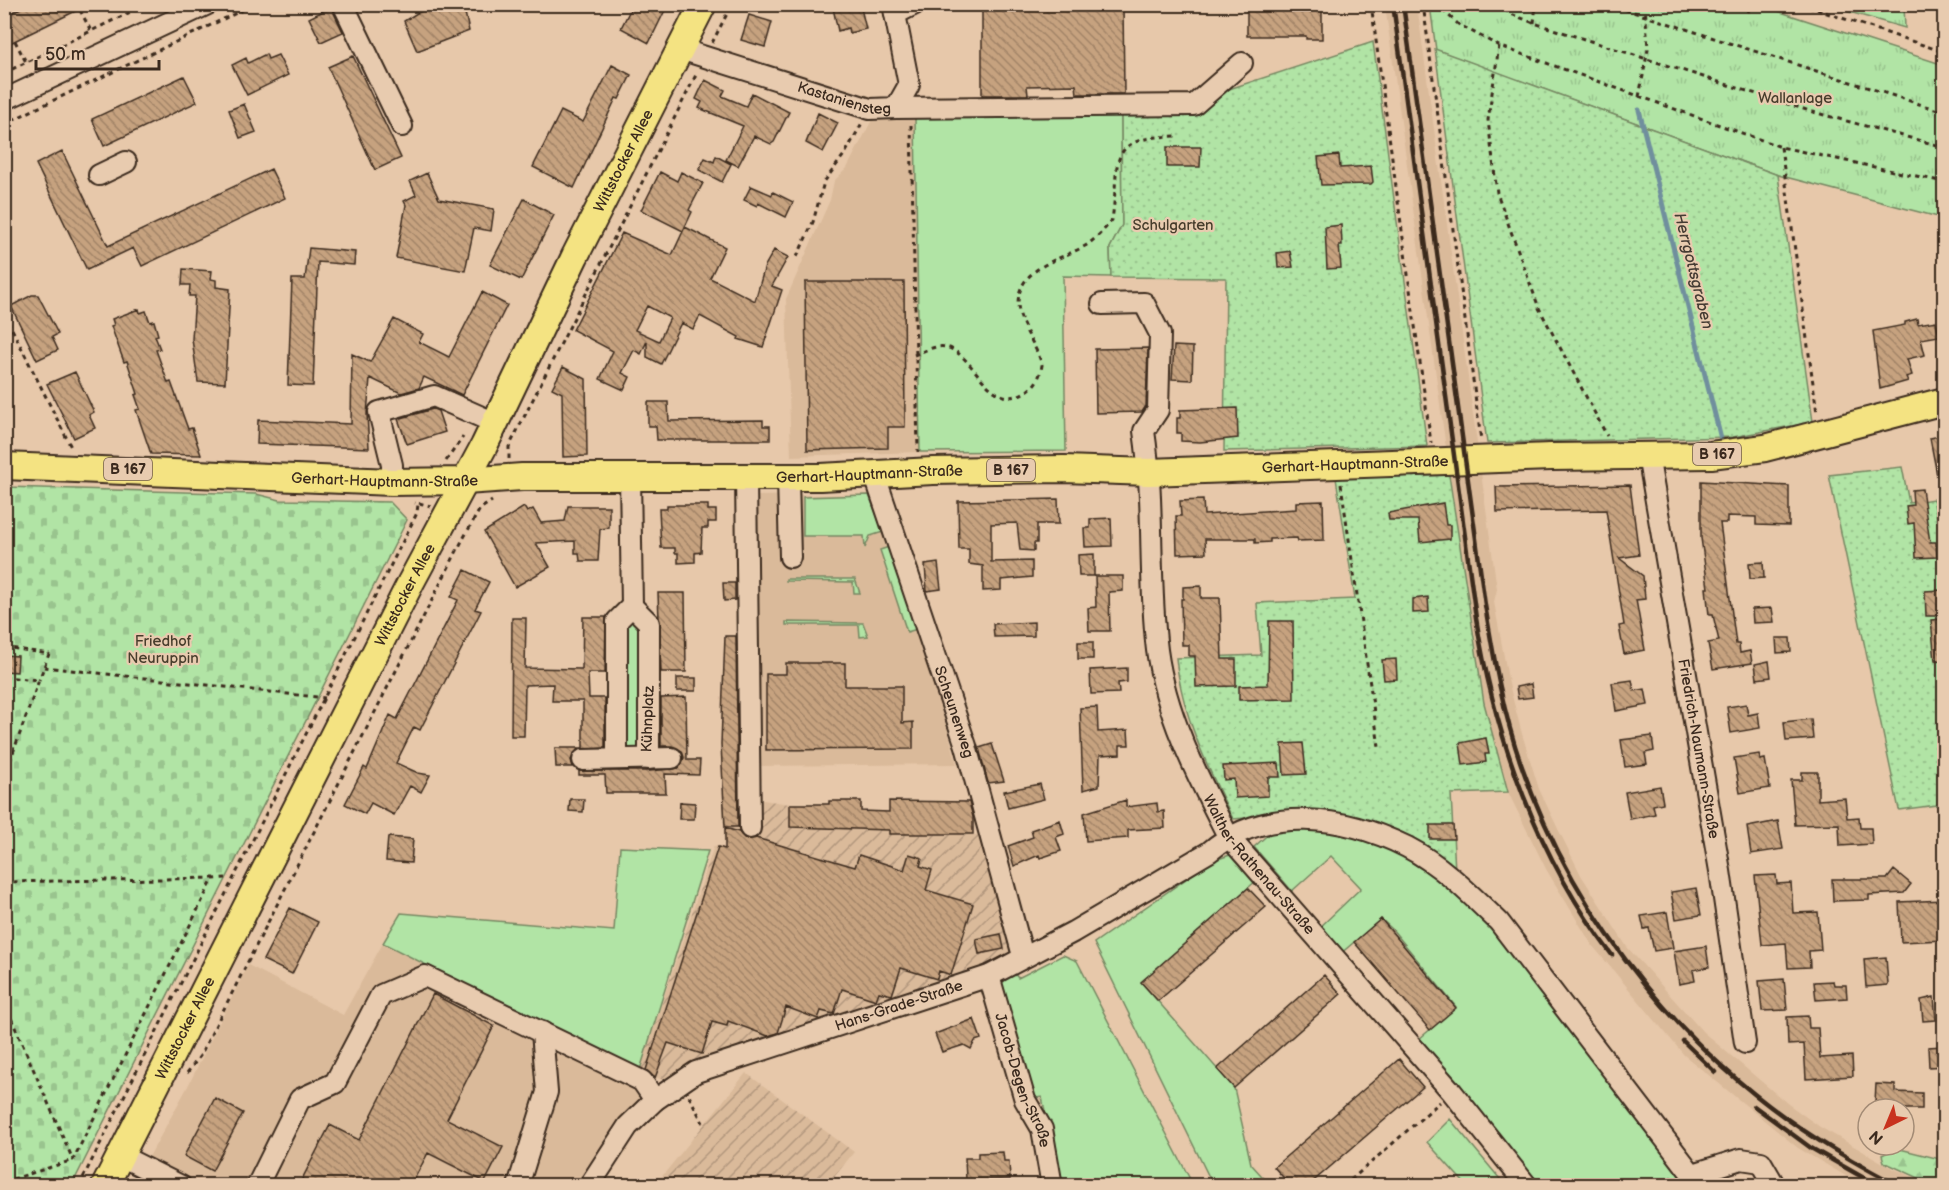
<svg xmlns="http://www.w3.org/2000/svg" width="1949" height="1190" viewBox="0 0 1949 1190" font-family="'Balsamiq Sans',sans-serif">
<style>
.built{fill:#daba9a}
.industrial{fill:url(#industrial-furrows)}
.grass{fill:#b1e4a5;stroke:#768762;stroke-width:1.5}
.forest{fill:url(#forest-firs);stroke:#768762;stroke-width:1.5}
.cemetery{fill:url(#cemetery-stones);stroke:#768762;stroke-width:1.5}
.park{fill:url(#park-tufts);stroke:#768762;stroke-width:1.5}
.garden{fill:url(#garden-dots);stroke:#768762;stroke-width:1.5}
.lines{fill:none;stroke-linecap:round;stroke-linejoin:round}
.stream{stroke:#6f8f9d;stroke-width:5}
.building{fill:url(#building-back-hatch);stroke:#3b2a1e;stroke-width:1.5;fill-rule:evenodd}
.minor-casing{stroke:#3b2a1e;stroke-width:24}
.major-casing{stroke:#3b2a1e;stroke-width:30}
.path{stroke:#3b2a1e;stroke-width:3;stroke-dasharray:4.5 4.5;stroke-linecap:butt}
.minor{stroke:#e8cbaf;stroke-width:20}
.major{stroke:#f4e382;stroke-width:26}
.rail{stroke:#3b2a1e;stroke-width:4.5}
.labels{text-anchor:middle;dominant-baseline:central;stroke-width:4.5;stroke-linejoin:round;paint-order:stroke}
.shield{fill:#e8cbaf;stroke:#6f5a4a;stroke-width:1.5}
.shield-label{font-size:14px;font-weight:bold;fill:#3b2a1e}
.street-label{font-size:15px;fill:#3b2a1e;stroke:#e8cbaf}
.park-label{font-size:15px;fill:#473d2c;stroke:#e8cbaf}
.water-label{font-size:16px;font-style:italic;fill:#443b33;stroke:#e8cbaf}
</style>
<defs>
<pattern id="industrial-furrows" width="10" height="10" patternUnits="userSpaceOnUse" patternTransform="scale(1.5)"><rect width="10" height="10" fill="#daba9a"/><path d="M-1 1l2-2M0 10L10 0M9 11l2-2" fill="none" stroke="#b2977d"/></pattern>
<pattern id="forest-firs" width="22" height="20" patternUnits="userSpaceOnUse" patternTransform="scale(1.5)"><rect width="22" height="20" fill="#b1e4a5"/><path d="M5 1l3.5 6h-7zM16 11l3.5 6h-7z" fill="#99c48e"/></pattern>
<pattern id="cemetery-stones" width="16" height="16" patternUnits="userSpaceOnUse" patternTransform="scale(1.5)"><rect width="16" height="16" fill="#b1e4a5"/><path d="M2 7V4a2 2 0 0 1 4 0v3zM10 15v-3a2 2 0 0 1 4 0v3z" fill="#99c48e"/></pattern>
<pattern id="park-tufts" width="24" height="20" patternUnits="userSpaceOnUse" patternTransform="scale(1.5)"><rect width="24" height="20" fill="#b1e4a5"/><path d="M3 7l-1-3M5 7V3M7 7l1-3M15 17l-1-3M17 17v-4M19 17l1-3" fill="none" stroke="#99c48e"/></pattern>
<pattern id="garden-dots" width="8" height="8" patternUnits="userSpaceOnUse" patternTransform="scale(1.5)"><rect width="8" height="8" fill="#b1e4a5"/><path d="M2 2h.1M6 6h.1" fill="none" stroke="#99c48e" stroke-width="1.8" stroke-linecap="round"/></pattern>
<pattern id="building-back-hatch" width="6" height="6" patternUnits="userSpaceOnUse" patternTransform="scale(1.5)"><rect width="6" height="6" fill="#c6a27f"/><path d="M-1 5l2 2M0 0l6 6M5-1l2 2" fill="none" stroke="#a28467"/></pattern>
</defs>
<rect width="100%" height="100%" fill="#e7c8aa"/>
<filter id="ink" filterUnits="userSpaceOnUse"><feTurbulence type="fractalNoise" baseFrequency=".0167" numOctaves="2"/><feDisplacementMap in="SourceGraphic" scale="12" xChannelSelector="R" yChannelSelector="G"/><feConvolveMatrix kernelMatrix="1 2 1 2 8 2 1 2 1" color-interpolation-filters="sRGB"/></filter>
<g filter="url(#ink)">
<path class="built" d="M1385,5H1417L1497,589L1494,602L1509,684L1522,734L1539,789L1559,831L1581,875L1627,947L1703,1032L1788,1104L1820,1127L1894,1169L1933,1185H1861L1798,1148L1684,1055L1592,945L1546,869L1508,792L1484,703L1473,644Z
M915,117L920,452L791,456L786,299L830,200L834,181L847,168L873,118Z
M871,494L938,686V695L957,764L753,766V496Z
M383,943L639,1073L655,1100L586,1185L133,1186L188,1086L248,965L343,1015Z"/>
<path class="industrial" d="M723,794L790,804V827L889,830L890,834L984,835L1016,948L1006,958L983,969L668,1081L639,1073L714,846L724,848Z
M746,1073L854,1152L828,1185H655Z"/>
<path class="grass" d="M1121,115L1122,225L1110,248L1111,277L1063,276L1066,451L920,452L915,117Z
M869,495L883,532L870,536L865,548L864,536H803V497Z
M889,547L917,629L907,632L880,550Z
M786,579H855L860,593H854L853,582L786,581Z
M630,619L636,620L641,625V748H626V626Z
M786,622L863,623L868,636L860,637L859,625H786Z
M1319,827C1333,830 1347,832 1360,836C1410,854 1454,890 1492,927L1691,1185H1540L1418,1040L1456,1007L1392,929L1381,919L1339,955L1317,930L1361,888L1331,856L1292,891L1254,847L1272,831Z
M620,847L708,851L639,1073L383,943L401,913L614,931Z
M1236,853L1257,880L1141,982L1234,1088L1251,1164L1270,1185H1213L1094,943L1212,861Z
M1063,955L1077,961L1193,1185H1060L1042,1097L1030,1099L1001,984L1014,973L1018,978Z
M1450,1119L1505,1185H1466L1427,1142Z"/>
<path class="forest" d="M1896,1148L1944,1160V1185H1934L1884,1162L1882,1155Z"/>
<path class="cemetery" d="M5,487L256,494L280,500L390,502L407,520L72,1185L5,1186Z"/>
<path class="park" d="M1430,5H1759L1944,65V210L1942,218L1778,175L1436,50Z
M1825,5H1904L1905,28Z"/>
<path class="garden" d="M1373,42L1427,446L1224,451L1226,278L1111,277L1110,248L1122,225L1121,115L1203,111L1220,92Z
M1435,49L1778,175L1813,422L1733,437L1487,443Z
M1902,467L1909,503L1933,499L1944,550V804L1899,810L1829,475Z
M1449,475L1484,703L1508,792L1451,794L1455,871L1377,822L1323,812L1233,819C1208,768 1182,716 1176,658L1261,655L1257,603L1355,599L1336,478Z"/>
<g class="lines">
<path class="stream" d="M1639,110L1721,439"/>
</g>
<path class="building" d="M29,4H90L4,46V16Z
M441,4H459L464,8L469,31L417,51L404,21L417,13Z
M633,4H668L649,43L621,28Z
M849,4H860L866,29L849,33L848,28L838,31L833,8Z
M982,4H1123L1124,94H1077L1076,85L1027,86L1028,95H982Z
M1247,4H1307V8H1322V39H1306V36H1247Z
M331,7L343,32L321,42L309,18Z
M749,15L772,22L765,47L741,40Z
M266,54L268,59L278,55L288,75L247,95L232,65L246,58L248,63Z
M353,56L401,158L375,170L328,67Z
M612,65L631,75L619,99L616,98L574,188L533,167L561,111L583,122Z
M184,76L197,102L104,146L92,119Z
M705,80L725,90L722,96L746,106L752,93L789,112L774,142L771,144L754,136L738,166L726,160L743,126L699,108L702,102L696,99Z
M244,104L256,132L240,138L229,110Z
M818,113L838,123L823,152L806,143Z
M1167,147H1201L1200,167H1167Z
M62,151L108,246L271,169L285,198L142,266L133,248L87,270L36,164Z
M1339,155L1340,168L1371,166L1373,182L1371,184L1321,185L1318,157Z
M716,156L731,164L722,182L699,170L705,158L714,162Z
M660,172L677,181L681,172L703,183L689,210L692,212L683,231L641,210Z
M427,173L439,199L494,209L491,231L474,228L465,271L396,258L406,205L404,201L416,195L410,181Z
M751,186L772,195L773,192L793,202L786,217L758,203L757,206L744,200Z
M524,199L554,215L521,280L490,265Z
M1341,225L1342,245H1339L1341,268L1327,269L1325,227Z
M685,227L725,247L710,278L755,301L765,266L774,250L788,257L772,286L782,290L763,347L738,339L739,337L700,316L693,329L681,323L661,364L647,357V341L641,354L634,350L622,373L630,377L624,390L600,379L613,351L573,330L622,233L672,255ZM647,306L670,318L659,341L635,330Z
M309,248L355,252L354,265L318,262L313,386L288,385L292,279H305Z
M1290,251L1293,267L1278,268L1277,253Z
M183,269L212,271L211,279L216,280V287L230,289L225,383L198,382L192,339L195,296H189L190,285H182Z
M805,282H904L905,427H888V448L807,450Z
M482,292L507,305L462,395L424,377L419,388L401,393L370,378L367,414L369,448L257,444L258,420L351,424L352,354L370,362L394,319L423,334L419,342L449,357Z
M32,295H38L58,334L52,337L58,350L37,360L11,306Z
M139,309L140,313L146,311L150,322L154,321L158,335L155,336L160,349L156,350L168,383L171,382L188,429L192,428L201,455L151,454L136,410L140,409L135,395L138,394L127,361L124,362L111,326L114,325L112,319Z
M1917,319L1918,324L1936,321L1939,336L1921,339L1925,355L1907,359L1912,375L1906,377L1908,381L1880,389L1873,331L1905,325V322Z
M1174,346L1193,347L1192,380L1172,379Z
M1148,348L1146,406L1142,412L1096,413L1095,349Z
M563,367L586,379L587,456L563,457L562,393L552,388Z
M75,372L94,412L89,415L95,428L74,438L47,384Z
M648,402H668L669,421L763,420V426H770V440H657L656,426H648Z
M1237,408L1238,438L1200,442L1181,441V433H1177V418H1180V410Z
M433,409L438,411L445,432L407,444L398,419Z
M1944,435V479L1938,480L1930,438Z
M1701,481L1789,486V526L1756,525V517L1727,516V523H1720L1736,644H1739L1740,653L1750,651L1752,663L1713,669L1708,643L1719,641L1713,615H1709L1706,588H1708L1701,538Z
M1630,485L1639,555L1619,558L1643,576L1645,599L1636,600L1645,650L1624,654L1619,626L1624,625L1606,510L1497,512L1496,487Z
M1922,489L1930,542H1936L1937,557L1916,558L1914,523L1908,524L1906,506L1913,505L1912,490Z
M1058,499L1059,524H1037V543H1034V551L1020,550L1017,523L991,524V562L1032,561V577L1001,580V590L983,591V566L969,564V549H959L958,501Z
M1203,500L1204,515L1296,509V502L1323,501L1324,540L1298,541L1297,538L1270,539V542L1255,543V539H1205L1206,553L1177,554L1176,516H1181L1180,501Z
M1443,503L1446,525H1450V539L1420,542L1418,520H1389L1388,513Z
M667,505H708V510H716V522H708V528H702L701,552L695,553V562L678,563V553H675V548H661L659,509H667Z
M568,506H609V528L600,529L598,561H580L579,553H575V541L536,543L550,567L515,587L484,532L524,507L527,512L533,509L541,523L565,521Z
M1111,518L1112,546L1085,547L1084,528H1090V519Z
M1094,554V576H1079L1078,555Z
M1763,562L1764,578L1750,579L1749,563Z
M938,563L941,589L927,591L925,565Z
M465,570L489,582L475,609L481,611L420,730L414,727L396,763L418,773L430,775L421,792L410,786L394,815L371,803L365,814L345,804L364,767L367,769L390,715L397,719L458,600L451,597Z
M1095,576H1123V591L1109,592L1110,631H1089L1088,608L1096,607Z
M723,583H735V600L724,601Z
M1201,586V598H1220L1222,659H1236V686L1196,687L1195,656H1189V645H1182L1181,599H1183V587Z
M1941,590L1943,616H1926L1925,591Z
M658,593H685L686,672H661Z
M1428,597L1429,612L1413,613V599Z
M1772,608L1774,622L1753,623L1752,609Z
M583,617H606L605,673H588L589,698H605V748L577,750L571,760L573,767H556L555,748H583V701H552L553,684L525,685L524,736H511L512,618H526L525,668L582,669Z
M1944,619V660L1935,661L1931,620Z
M1269,621H1293L1294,699L1239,700V686L1268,685Z
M1034,622V636L994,637L993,624Z
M725,636H736L738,827H725L721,744Z
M1776,638H1790L1791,652L1777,653Z
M1078,642H1093V659H1078Z
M4,655L18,656L17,672L4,671Z
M1396,659L1397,679L1384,680L1382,660Z
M1769,661L1771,677L1757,679L1755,664Z
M786,663H845V686H902V723L913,722V749L766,750V674H786Z
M1127,668V682L1118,683L1119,693L1091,694L1090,670Z
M677,678H696V691H677Z
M1632,680L1634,691L1645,689L1648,705L1616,711L1612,683Z
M1531,684L1533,697L1518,699L1516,687Z
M686,697L687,760H700L699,775L665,774L666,793H606L605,775H579V771H650L679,768L684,758L682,751L672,746H661V698Z
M1746,704L1748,715L1758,713L1760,728L1731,733L1727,707Z
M1097,707L1098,732L1128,730L1129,745H1120V754L1100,755L1099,786L1083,790L1080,708Z
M1811,719L1813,739L1786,741L1784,722Z
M1652,736L1654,751L1645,753L1647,764L1625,767L1621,740Z
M1486,738L1489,754H1485L1486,762L1463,765L1460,743Z
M1303,743L1306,774L1284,775L1282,744Z
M992,744L1004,781L988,783L979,748Z
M1759,754L1760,760L1765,759L1770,788L1740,793L1734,758Z
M1279,763L1280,777H1268V796L1235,798L1234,779L1224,780L1223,766Z
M1802,772H1818V800L1845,798L1847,818L1859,817L1860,828H1871L1872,844L1840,846L1839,824L1795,825L1791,780H1802Z
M1040,784L1044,799L1008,808L1004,791Z
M1660,786L1663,803L1653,805L1655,814L1630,819L1625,792Z
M570,799H584L583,812L569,811Z
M1126,800V807L1157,803L1158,812L1164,811L1165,828L1128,830V838L1086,841L1084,813Z
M829,801H861V811L889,812V801L969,802L973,817V834H889V830L790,827V804H829Z
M680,802L695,803L694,819H679Z
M1060,820L1064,834L1056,837L1061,851L1040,858L1039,855L1014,866L1008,846L1033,837L1031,830Z
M1778,821L1783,849L1751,854L1747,827Z
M1430,825H1453L1454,839H1430Z
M725,828L739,832L745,839L756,838L855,867L859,855L904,870L909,854L922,858L920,866L932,870L926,890L973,904L951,975L939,971L937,979L901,968L892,995L879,992L876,1000L842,989L834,1014L821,1011L818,1019L786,1007L778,1033L768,1036L728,1021L727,1026L712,1022L702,1054L668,1043L655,1078L646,1070L718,847L725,849Z
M388,837L413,839L411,863L386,861Z
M1894,870L1911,884L1904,893L1869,895V900L1833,901L1832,879H1887Z
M1776,875L1777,884L1791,883L1793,913L1818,912L1821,950L1809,951L1810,967L1788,968L1786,943L1762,945L1755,876Z
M1248,888L1266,907L1158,1001L1141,982Z
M1696,888L1701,915L1676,919L1671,892Z
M1944,900V940L1901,942L1899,902Z
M290,908L318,922L292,974L263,960Z
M1667,912L1673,948L1654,951L1649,928L1644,929L1641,916Z
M1381,919L1456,1008L1430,1030L1354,942Z
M1001,934L1004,949L979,954L976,939Z
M1706,946L1709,967L1693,970L1695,981L1679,984L1674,951Z
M1886,957L1888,985L1866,987L1864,959Z
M1324,975L1341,994L1234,1088L1217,1069Z
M1784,979L1787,1010L1762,1011L1759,981Z
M1833,981L1834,985H1846L1847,998L1816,1000L1814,982Z
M433,994L494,1026L447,1119L503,1147L485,1182L428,1153L411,1185H299L330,1125L359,1140Z
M1934,997L1936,1020L1923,1021L1921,1000Z
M1808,1016L1809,1028H1818L1820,1058L1852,1056L1853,1076L1806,1079L1804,1044L1788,1045L1787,1017Z
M974,1019L981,1039L975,1041L971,1049L964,1045L942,1052L935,1034Z
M1944,1046V1066L1929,1067L1928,1047Z
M1399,1059L1423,1087L1309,1185H1290L1274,1167Z
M1876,1084L1895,1085V1092L1922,1093V1109H1882L1883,1103L1875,1102Z
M215,1098L243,1113L212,1171L184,1156Z
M1003,1152L1004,1161H1009L1010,1179L966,1180L965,1158H978V1153Z"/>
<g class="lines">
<defs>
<g id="minor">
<path d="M343,4L402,126"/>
<path d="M895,14L915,4"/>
<path id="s1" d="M680,49L870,109L896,108L909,85L893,4"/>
<path d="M4,100L208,4"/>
<path d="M896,108L1194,105L1242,63"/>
<path d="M99,175L126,162"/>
<path id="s2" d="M1102,304L1144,303L1160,334L1158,410L1144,431C1155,504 1148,577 1157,650C1166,717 1198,777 1228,836L1452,1092L1527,1186"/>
<path id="s3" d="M1648,455L1720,871L1745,1043"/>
<path id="s4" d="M874,473L966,746L1023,956"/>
<path d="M746,475L750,828"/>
<path d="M788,478L790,557"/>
<path d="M392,482V465L379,412L434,396L495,423"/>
<path d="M632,606L649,623V759"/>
<path d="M617,759V621L632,606L630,476"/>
<path d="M583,760L672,758"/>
<path id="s5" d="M989,976L1025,1100L1042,1129L1052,1186"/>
<path d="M121,1156L181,1186"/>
<path d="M1693,1174L1741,1159L1761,1162L1775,1186"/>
<path d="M257,1186L300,1099L335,1083L381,995L425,976L642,1081L655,1100"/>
<path d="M518,1186L547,1092L542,1032"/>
<path id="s6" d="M589,1186L628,1126L655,1100L696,1072L989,976L1073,932L1209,852C1265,804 1345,816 1407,847C1442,865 1472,896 1499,922L1701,1186"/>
</g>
<g id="major">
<path id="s7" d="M4,466L392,482L465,481L522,477H820L933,471L1064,469L1149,472L1551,457L1711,455L1765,448L1944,401"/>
<path id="s8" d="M105,1186L411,582L484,446L575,256L703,4"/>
</g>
</defs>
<use href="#minor" class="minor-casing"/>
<use href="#major" class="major-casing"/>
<path class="path" d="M1371,4L1431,443
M1423,4L1481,440
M1436,4L1458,24L1499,46L1781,147L1944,182
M1497,4L1511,14L1534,23L1813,112L1944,147
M1608,4L1944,112
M1800,4L1944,52
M80,10L91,31
M1748,12L1751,4
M1534,23L1536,4
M15,41L26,62
M712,43L732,4
M1499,46L1488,120L1497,193L1539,308L1607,436
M4,73L147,4
M1639,97L1648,49L1645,4
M4,124L255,4
M911,125L918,452
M1781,147L1817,413
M797,257L813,222L824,182L846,152L862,123
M4,313L72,449
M914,355C924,351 935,345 946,347C975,354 989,414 1025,392C1036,386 1040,377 1042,365C1037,346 1019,325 1018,304C1018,267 1060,260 1085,246C1096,239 1104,230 1112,220C1121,162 1102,137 1178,136
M509,459V447L697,73
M446,461L463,437
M1341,484L1379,747
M419,503L431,506
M4,647L49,654L39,680
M44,667L325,698
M4,677L39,680L4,778
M4,747L15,748
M4,882L215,878
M4,1002L73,1160L213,879L226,878
M187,1073L200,1056L463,539L480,509L492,501
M689,1096L703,1123
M4,1182L73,1160
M79,1186L417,513L418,504L415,503
M1344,1186L1440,1102
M1662,1186L1672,1177"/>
<use href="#minor" class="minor"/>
<use href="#major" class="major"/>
<path class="rail" d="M1393,4L1476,618C1495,739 1538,858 1612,955
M1403,4L1485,605C1494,659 1503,713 1521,764C1576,923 1693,1066 1836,1151C1857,1163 1878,1176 1900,1186
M1683,1041L1715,1072
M1754,1106L1811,1148L1878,1186"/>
</g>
</g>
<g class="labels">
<g class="shield">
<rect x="1693" y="443" width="48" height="22" rx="4.5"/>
<rect x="104" y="458" width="48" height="22" rx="4.5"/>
<rect x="987" y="459" width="48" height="22" rx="4.5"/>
</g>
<g class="shield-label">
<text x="1717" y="454">B 167</text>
<text x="128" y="469">B 167</text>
<text x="1011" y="470">B 167</text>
</g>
<g class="street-label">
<text stroke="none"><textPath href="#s1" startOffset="172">Kastaniensteg</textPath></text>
<text stroke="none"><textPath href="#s8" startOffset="1149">Wittstocker Allee</textPath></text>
<text stroke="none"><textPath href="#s7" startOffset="1352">Gerhart-Hauptmann-Straße</textPath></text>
<text stroke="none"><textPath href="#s7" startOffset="866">Gerhart-Hauptmann-Straße</textPath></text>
<text stroke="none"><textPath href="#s7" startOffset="381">Gerhart-Hauptmann-Straße</textPath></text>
<text stroke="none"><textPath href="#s8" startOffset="663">Wittstocker Allee</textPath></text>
<text stroke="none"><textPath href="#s4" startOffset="252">Scheunenweg</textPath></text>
<text transform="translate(648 719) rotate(-88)">Kühnplatz</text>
<text stroke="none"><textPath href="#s3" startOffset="298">Friedrich-Naumann-Straße</textPath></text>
<text stroke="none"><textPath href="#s2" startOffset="639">Walther-Rathenau-Straße</textPath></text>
<text stroke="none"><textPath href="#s6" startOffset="372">Hans-Grade-Straße</textPath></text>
<text stroke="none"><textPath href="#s8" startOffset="177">Wittstocker Allee</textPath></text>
<text stroke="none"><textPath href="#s5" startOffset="110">Jacob-Degen-Straße</textPath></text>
</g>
<g class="park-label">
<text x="1795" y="98">Wallanlage</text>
<text x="1173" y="225">Schulgarten</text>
<text x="163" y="641">Friedhof<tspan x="163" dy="17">Neuruppin</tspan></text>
</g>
<g class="water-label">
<text transform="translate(1693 271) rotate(76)">Herrgottsgraben</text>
</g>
</g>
<rect width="1949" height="1190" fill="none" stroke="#e8cbaf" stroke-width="24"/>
<rect x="12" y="12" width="1925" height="1166" fill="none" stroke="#3b2a1e" stroke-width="2" filter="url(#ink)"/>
<g transform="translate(1886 1127) rotate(223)"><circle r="28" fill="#e8cbaf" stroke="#a38b75" stroke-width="1.5"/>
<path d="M0-4.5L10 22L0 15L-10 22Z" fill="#c8321e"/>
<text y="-9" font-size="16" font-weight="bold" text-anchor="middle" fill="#3b2a1e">N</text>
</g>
<path d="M36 60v9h123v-9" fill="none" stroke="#3b2a1e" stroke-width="3"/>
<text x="45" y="60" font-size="18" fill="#3b2a1e" stroke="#e8cbaf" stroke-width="4.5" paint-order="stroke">50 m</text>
</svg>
